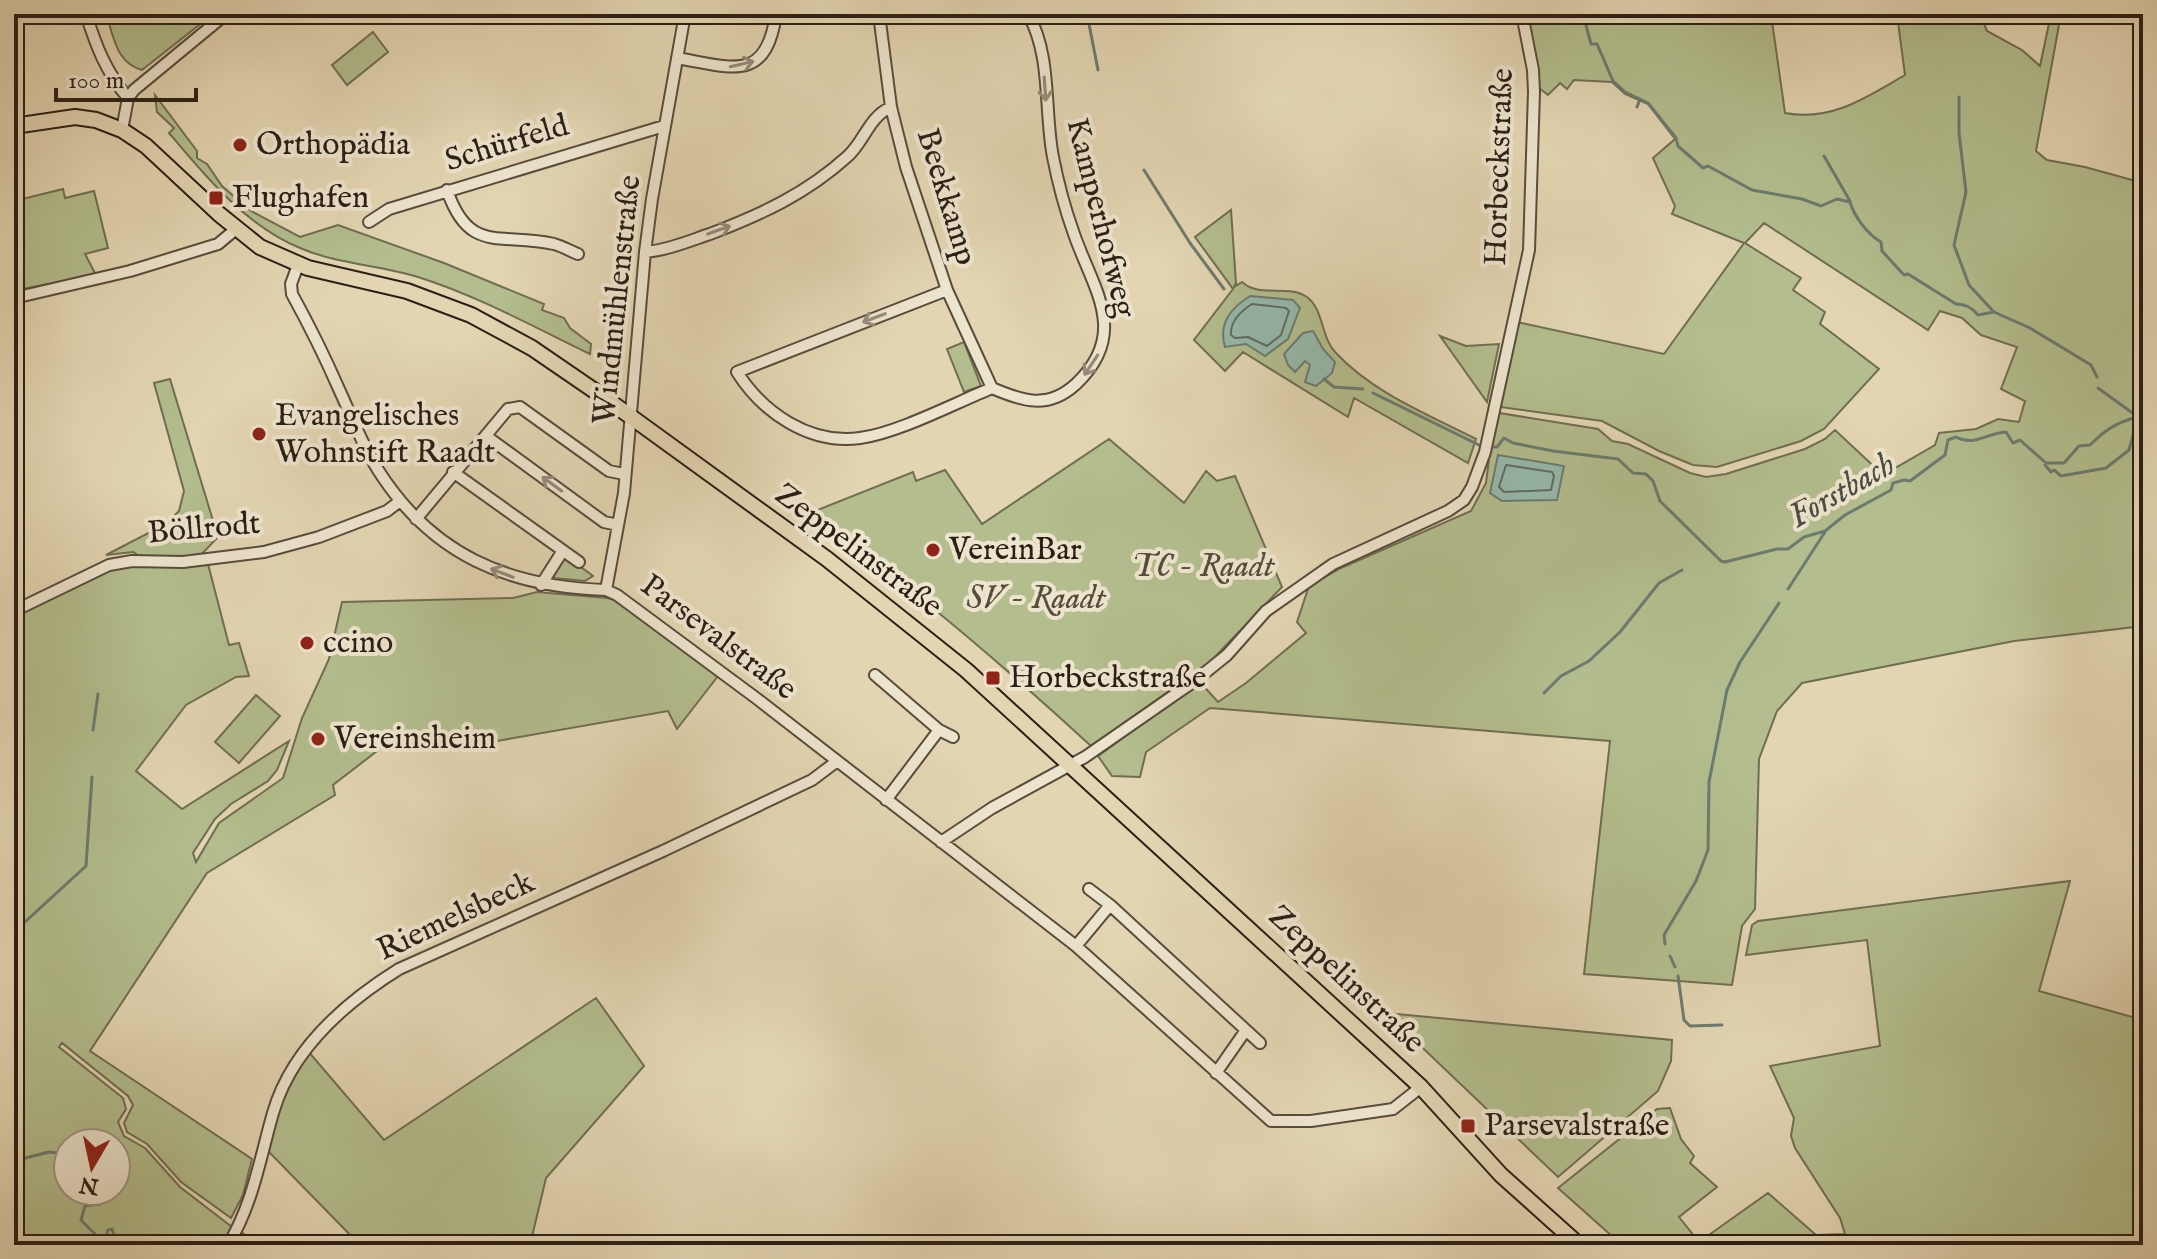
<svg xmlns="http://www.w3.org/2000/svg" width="2157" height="1259" viewBox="0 0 2157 1259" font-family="'IM FELL English',serif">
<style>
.green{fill:#b3bd8d;stroke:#6f6e52;stroke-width:2;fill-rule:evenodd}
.water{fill:#95b9ac;stroke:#6b7b70;stroke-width:2}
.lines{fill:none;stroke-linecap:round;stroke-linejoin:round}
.shore{stroke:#606c61;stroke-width:2}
.stream{stroke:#6b7b70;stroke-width:3}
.minor-casing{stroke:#594c3d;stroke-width:14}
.major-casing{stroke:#2b1f16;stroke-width:18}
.minor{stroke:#ede4cd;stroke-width:10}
.major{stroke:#e3d5b2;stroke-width:14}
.oneway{stroke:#968b7b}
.poi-dot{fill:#8f2418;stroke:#ede4cd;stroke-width:3}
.labels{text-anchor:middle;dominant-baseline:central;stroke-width:8;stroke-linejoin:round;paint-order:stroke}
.street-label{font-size:32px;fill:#2b1f16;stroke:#ede4cd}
.poi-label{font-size:32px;fill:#2b1f16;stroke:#ede4cd;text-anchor:start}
.park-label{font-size:32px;font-style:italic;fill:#544e3a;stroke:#ede4cd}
.water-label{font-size:34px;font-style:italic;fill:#4b4d43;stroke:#ede4cd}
</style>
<rect width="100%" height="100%" fill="#e3d5b2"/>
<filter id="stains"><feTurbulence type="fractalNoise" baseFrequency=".0025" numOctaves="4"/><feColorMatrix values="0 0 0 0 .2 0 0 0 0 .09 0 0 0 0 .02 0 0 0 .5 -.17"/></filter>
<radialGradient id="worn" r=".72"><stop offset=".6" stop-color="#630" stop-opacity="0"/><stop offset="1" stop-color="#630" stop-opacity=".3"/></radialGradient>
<path class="green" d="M106,14H213L142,70C116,63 114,37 106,14Z
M1527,14H1771L1785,113C1831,122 1867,97 1905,75L1897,14H1980L1987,31L2022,50L2040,66L2051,14H2061L2036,151L2047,160L2085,167L2143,183V626L2014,641L1802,683L1777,711L1759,759L1755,909L1742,926L1732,985L1584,974L1610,741L1210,708L1146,752L1140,777L1112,776L1098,756L1200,682L1218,702L1246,683L1306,633L1297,622L1309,586L1341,568L1471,511L1486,483L1490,451L1499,413L1598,429L1612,441L1628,444L1690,473L1706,477L1726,474L1805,449L1825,439L1835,430L1881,473L1895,468L1935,445L1939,433L1976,429L1998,419L2019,422L2025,401L2001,389L2017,347L1981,335L1962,318L1940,311L1928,330L1764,223L1745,243L1801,278L1793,290L1825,312L1820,324L1879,369L1824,429L1801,441L1717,467L1693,465L1659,451L1602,421L1500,407L1517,322L1664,354L1744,243L1672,214L1675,206L1653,158L1675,139L1648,104L1625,94L1612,82L1574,80L1567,89L1560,83L1548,95L1539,88Z
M373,32L388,52L347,85L332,65Z
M155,95L197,151V158L207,164L222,186L251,211L300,237L338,225L444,263L544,304L542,310L564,318L570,328L591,344L590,354C534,327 478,296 418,277C380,265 337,264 300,248C246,226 205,176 169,133L174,128L157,112Z
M63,189L65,198L94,191L108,248L85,254L96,275L17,290L14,274V201Z
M1231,210L1236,283L1234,287L1242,282C1259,298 1288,284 1307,297C1324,310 1321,337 1335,352C1373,393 1427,414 1476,439L1468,463L1354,398L1348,417L1243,352L1225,371L1194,340L1233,289L1195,237Z
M1440,336L1466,346L1499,344L1487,402Z
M964,342L981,386L964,392L947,349Z
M170,379L218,537L198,558L141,557L133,552L106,555L166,524L179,511L184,491L154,383Z
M1109,439L1184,503L1206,471L1217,481L1235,476L1282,587L1209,663L1091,746C1001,663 909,585 810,513L913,472L916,481L945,470L982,524Z
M567,558L570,559L593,576L585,581L553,578L562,561Z
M138,564H208L229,645L239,643L249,676L236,677L186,705L136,771L182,809L289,741L277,770L268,781L231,804L215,819L193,853L196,862L219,823L283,778L302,718L329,659L342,602L513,598L537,592L607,598L614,600L718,676L677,729L668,711L468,746L381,748L333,785L335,795L207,873L90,1051L252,1159L243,1195L231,1218L181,1182L147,1144L127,1132L124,1123L133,1105L128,1096L62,1043L59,1047L123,1098L126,1109L118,1122L124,1136L145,1148L180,1187L232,1227L244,1234L249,1245H14V615L101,571ZM68,1143H116V1191H68Z
M256,695L280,716L239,763L215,742Z
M2070,881L2039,991L2143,1020V1245H1622L1558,1188L1657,1109L1670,1108L1681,1139L1694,1156L1690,1163L1717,1187L1679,1217L1699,1242L1768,1193L1816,1235L1845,1234L1840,1218L1795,1148L1791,1136L1794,1118L1770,1066L1880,1046L1867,940L1746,955L1752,925L1758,921Z
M596,998L644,1066L546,1178L530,1245H360L267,1150L276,1112L308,1051L384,1140Z
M1386,1013L1672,1040L1671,1061L1658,1091L1558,1177Z"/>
<path class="water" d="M1250,296L1293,300L1300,308L1288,339L1265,356L1246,344L1225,347C1218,323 1231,308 1250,296Z
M1313,331L1323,349L1335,362L1332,373L1316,386L1305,382L1310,365L1305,361L1295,372L1288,365L1284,354L1303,333Z
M1498,455L1564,466L1557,500L1502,501L1490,493Z"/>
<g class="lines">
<path class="shore" d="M1252,304L1286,308L1289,311L1281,335L1267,346L1248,337L1235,338L1231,335C1230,321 1241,311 1252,304Z
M1506,465L1552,472L1554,476L1551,490L1504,492L1499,487Z"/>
<path class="stream" d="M1087,14L1098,70
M1583,14L1591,44H1597L1613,81L1625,92L1648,103L1676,138L1678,146L1703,168L1708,166L1752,190L1802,199L1821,206L1837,199L1850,202C1854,216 1868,235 1881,242L1882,251L1904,275L1908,274L1956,304C1965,304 1972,307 1978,315L1994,312
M1959,97V133L1966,192L1954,245L1969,285L1994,312L2030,328L2091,365L2097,377
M1637,107L1640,99
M1824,156L1850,201
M1144,170L1190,243L1224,289
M1324,379L1334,387L1363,389
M2098,388L2138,417
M1373,393L1479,445
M1492,447H1497L1504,438L1513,443L1553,451L1618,459L1633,473L1646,474L1653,481L1660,501L1721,561L1725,562L1777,549H1788L1804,537L1825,531L1845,515L1891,490L1893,483L1904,480L1910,481L1945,455L1948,440L1956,437C1975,447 1986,433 2006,432L2013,443L2020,440L2046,463H2064L2079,446L2090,445C2105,430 2117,422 2138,417
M2045,465L2051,472L2054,470L2061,476L2106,468L2129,450L2138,417
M1788,589L1825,532
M1544,693L1561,676L1589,661L1620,632L1659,583L1682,570
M93,730L98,694
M14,932L86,866L92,777
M1665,944L1664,935L1696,881L1708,850L1709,782L1727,690L1740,662L1779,603
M1670,956L1675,967
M1678,976L1684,1020L1690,1026L1722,1025
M14,1161L49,1152L65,1154L68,1151
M96,1191L100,1204L85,1206L81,1220L99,1238L106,1236L108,1230L112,1229L118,1245"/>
<defs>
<path id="minor" d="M86,14C96,46 106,72 128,98
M879,14L891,107L906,167L947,290L992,388
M677,58C731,67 766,84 776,14
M122,130L128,98L134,90L226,14
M447,190C469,255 501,232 554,244C562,246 570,251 578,254
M369,222L389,209L664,126
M645,252C668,250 689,241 710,234C762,214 806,194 848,156C865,140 869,117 891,107
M298,265L291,284L292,294C309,325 324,355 338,387C351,415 362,445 378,470C432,555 508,587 606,590L617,595L756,698L1076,946L1271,1121H1311L1393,1109L1421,1087
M947,290L737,372C763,413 810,445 860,438C898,433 955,403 992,388C1022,401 1048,410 1076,384C1130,333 1093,289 1074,234C1065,209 1058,183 1053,157C1044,111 1052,56 1028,14
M14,298L130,271L218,244L236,229
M486,436L604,522L618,525
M453,472L579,562
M416,519L508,409L520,407L609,471L624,474
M541,585L562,552
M606,590L624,493L645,252L652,199L685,14
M14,611L109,565L132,561L183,562L264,552L319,537L387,511L400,501
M875,675L939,730L953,737
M886,800L939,730
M941,842L992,808L1085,757L1196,680L1227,655L1266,611L1333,564L1448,511L1464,500L1472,487L1485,452L1529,250L1534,92L1533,70L1522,14
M1089,889L1110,905
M1076,946L1110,905L1260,1043
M1216,1073L1246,1030
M228,1245C253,1204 260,1158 273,1113C291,1050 346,1002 399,969L663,851L812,780L836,762"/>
<path id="major" d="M14,126L75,117L96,120L122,130L146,146L219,214L260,247L308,268L407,291L471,315L532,348L605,398L827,559L966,670L1421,1087L1501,1175L1579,1245"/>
</defs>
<use href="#minor" class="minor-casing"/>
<use href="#major" class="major-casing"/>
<use href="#minor" class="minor"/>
<use href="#major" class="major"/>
</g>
<defs><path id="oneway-shaft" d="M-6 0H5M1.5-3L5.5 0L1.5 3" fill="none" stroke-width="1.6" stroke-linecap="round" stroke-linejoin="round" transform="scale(2)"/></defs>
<g class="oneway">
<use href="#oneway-shaft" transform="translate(742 64) rotate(-13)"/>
<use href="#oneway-shaft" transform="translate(1045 89) rotate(86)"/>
<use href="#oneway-shaft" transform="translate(719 230) rotate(-20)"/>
<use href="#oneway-shaft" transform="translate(874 318) rotate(159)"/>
<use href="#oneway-shaft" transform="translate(1091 365) rotate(124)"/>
<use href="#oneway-shaft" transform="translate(552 484) rotate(-144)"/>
<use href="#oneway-shaft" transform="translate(502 573) rotate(-159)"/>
</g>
<g class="poi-dot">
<circle cx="240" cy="145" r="8"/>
<rect x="208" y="190" width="16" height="16" rx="4"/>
<circle cx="259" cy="434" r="8"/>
<circle cx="933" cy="550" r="8"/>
<circle cx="307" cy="643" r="8"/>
<rect x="985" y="670" width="16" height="16" rx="4"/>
<circle cx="318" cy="739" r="8"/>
<rect x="1460" y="1118" width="16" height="16" rx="4"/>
</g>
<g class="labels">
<g class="street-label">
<text transform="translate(507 144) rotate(-17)">Schürfeld</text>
<text transform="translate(1500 167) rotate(-88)">Horbeckstraße</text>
<text transform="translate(946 197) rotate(73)">Beekkamp</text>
<text transform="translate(1100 218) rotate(76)">Kamperhofweg</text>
<text transform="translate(618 300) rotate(-84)">Windmühlenstraße</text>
<text transform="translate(204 529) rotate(-5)">Böllrodt</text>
<text transform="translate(858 551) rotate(37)">Zeppelinstraße</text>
<text transform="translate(718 638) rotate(37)">Parsevalstraße</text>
<text transform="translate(456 917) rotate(-25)">Riemelsbeck</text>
<text transform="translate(1346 980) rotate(43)">Zeppelinstraße</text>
</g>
<g class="poi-label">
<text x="256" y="145">Orthopädia</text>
<text x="232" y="198">Flughafen</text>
<text x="275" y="416">Evangelisches<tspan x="275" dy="37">Wohnstift Raadt</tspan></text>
<text x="949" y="550">VereinBar</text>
<text x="323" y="643">ccino</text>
<text x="1009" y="678">Horbeckstraße</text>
<text x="334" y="739">Vereinsheim</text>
<text x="1484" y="1126">Parsevalstraße</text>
</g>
<g class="park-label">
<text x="1203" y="567">TC - Raadt</text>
<text x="1036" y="599">SV - Raadt</text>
</g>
<g class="water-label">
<text transform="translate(1842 491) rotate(-30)">Forstbach</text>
</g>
</g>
<rect width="2157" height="1259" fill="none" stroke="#e3d5b2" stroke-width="48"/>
<rect x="16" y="16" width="2125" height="1227" fill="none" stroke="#2b1f16" stroke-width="4"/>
<rect x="24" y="24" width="2109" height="1211" fill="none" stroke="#2b1f16" stroke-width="2"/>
<g transform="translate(92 1167) rotate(189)"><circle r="38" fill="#ede4cd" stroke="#9f9584" stroke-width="2"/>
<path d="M0-6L14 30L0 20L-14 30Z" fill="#8f2418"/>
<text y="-12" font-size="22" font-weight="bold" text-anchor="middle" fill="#2b1f16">N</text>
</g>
<path d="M56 88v12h140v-12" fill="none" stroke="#2b1f16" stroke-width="4"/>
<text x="68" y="88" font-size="24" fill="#2b1f16" stroke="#ede4cd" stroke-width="6" paint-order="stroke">100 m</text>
<rect width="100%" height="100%" filter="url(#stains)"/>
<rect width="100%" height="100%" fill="url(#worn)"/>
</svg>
